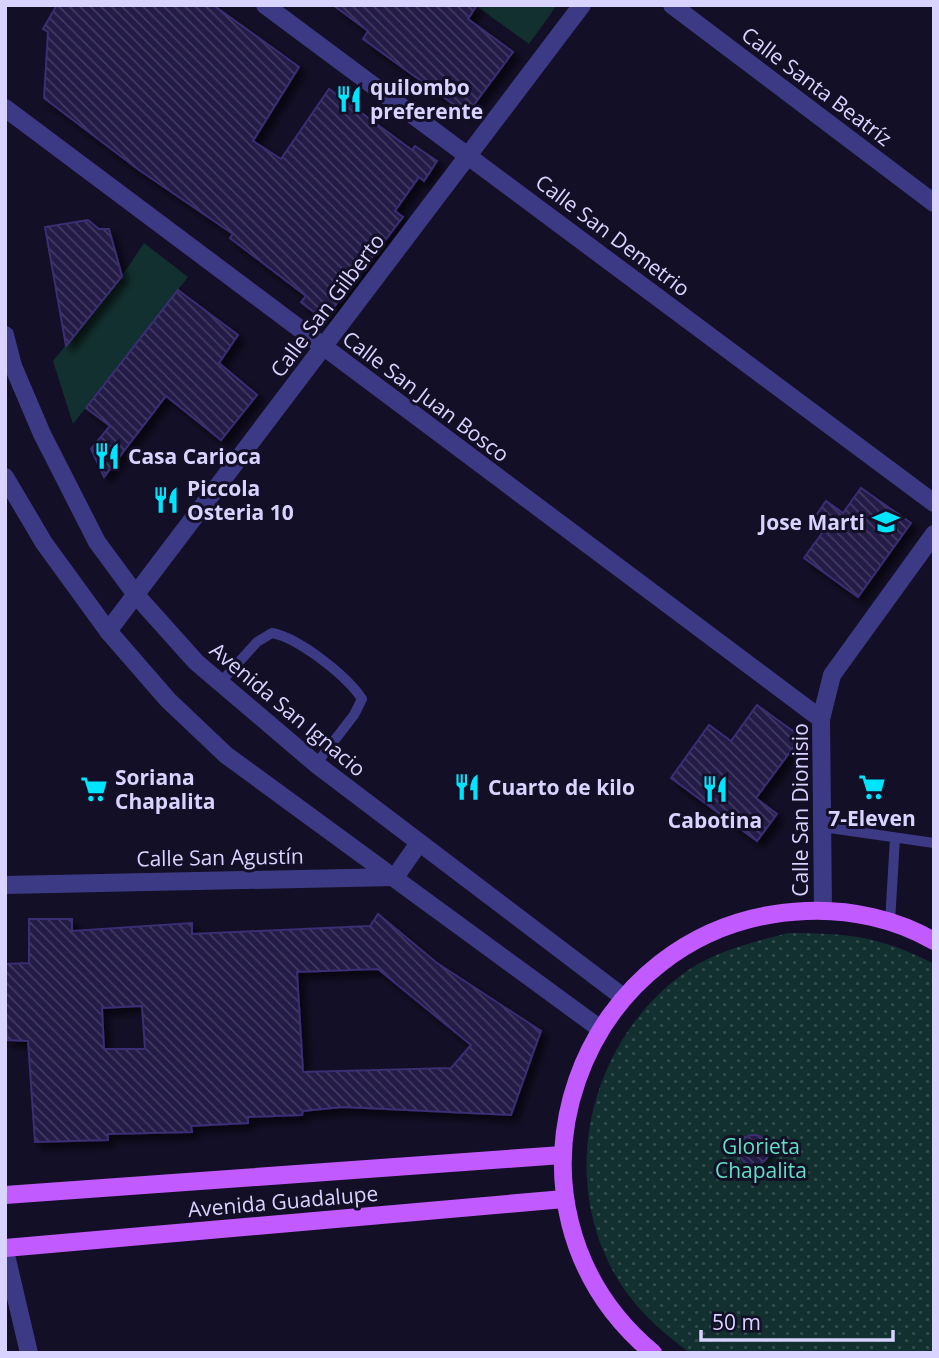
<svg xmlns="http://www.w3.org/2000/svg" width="939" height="1358" viewBox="0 0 939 1358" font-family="'Open Sans',sans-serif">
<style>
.grass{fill:#12302f}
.park{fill:url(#park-dots)}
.building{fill:url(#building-back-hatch);stroke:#3b2d73;stroke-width:2;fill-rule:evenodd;filter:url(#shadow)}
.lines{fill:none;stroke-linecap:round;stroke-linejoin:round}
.service{stroke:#3d3a85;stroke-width:10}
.minor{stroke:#3d3a85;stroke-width:18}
.tertiary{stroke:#3d3a85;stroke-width:18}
.primary{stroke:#c25bff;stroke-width:18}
.labels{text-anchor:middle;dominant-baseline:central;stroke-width:6;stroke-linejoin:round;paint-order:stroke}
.street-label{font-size:21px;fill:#d9d4ff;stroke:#130f26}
.poi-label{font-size:21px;font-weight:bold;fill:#d9d4ff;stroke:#130f26;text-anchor:start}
.park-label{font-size:21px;fill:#5fe0c0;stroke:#130f26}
</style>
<defs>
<pattern id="park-dots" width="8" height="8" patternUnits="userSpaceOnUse" patternTransform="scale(1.75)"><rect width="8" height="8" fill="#12302f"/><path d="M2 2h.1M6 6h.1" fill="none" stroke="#344d4e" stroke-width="1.8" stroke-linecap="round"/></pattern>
<pattern id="building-back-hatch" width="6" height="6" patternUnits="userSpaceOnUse" patternTransform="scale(1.75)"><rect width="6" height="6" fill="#241b47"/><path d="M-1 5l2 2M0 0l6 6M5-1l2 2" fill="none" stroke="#433b63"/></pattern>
<filter id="shadow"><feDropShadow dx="6" dy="6" stdDeviation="3.5" flood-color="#0009"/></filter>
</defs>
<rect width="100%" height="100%" fill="#130f26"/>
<path class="grass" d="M475,5H557L529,44Z
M144,243L188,277L73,424L53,361L122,276Z"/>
<path class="park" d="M788,933C846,933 881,936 934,964V1353H690C664,1334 640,1313 622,1286C556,1186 586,1047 680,976C711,952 750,943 788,933Z"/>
<path class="building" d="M57,5H213L299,67L253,141L281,159L329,89L412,150L415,146L437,161L424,181L419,177L395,211L403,217L324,320L301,302L306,296L230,238L233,234L139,170L44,98L48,32L43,29Z
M333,5H477L468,19L513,52L467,114L363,39L368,31Z
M88,220L99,229H109L122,276L66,346L45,227Z
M178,290L238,335L219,363L257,395L221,440L166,396L104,477L91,449L110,426L86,408Z
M861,488L911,523L858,597L804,558L825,529L813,520L826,501L843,513Z
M757,705L801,737L756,798L777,814L757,841L671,778L709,725L731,741Z
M378,914L437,963L541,1031L511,1115L343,1107L303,1111L302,1115L248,1117V1123L191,1126L192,1132L108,1134V1140L35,1142L28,1041L7,1040L5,978V964L29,963V919H72V931L192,923V934L370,926ZM378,969L471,1045L451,1068L303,1072L297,972ZM142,1006L145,1049H104L102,1008Z
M739 1150a15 15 0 1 1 30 0a15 15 0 1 1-30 0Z"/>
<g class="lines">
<path class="service" d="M220,683L257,642L272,633C299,638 347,676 362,699L354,715L316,764
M823,827L934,843
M890,922L895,838"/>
<path class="minor" d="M265,5L934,503
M672,5L934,203
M5,108L821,719
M108,631L582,5
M5,885L395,877L419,843
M823,910L821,719L832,675L934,534
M5,1251L29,1353"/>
<path class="tertiary" d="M5,335L13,366L42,434L97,542L136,595L196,662L316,764L623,997
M5,477L44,543L108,631L168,700L226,755L599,1028"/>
<path class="primary" d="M5,1195L562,1155
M5,1248L564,1199
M653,1353C476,1205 577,920 806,911C850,909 896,919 934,941"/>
</g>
<defs>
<symbol id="restaurant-bare" viewBox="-9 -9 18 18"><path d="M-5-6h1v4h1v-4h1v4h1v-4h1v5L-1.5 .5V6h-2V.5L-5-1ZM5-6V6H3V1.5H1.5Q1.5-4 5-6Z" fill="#00e5ff" stroke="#130f26" stroke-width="2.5" paint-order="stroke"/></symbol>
<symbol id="school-bare" viewBox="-9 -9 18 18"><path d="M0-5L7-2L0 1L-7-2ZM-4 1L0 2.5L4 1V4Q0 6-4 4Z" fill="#00e5ff" stroke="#130f26" stroke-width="2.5" paint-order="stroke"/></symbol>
<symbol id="supermarket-bare" viewBox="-9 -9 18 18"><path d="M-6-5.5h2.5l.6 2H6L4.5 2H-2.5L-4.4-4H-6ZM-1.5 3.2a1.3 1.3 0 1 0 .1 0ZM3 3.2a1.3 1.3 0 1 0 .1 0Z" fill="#00e5ff" stroke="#130f26" stroke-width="2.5" paint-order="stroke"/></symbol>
</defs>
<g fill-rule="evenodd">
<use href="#restaurant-bare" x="330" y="80" width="38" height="38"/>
<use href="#restaurant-bare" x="88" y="437" width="38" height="38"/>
<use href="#restaurant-bare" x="147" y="481" width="38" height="38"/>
<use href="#school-bare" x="867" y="503" width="38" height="38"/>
<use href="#restaurant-bare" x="448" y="768" width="38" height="38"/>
<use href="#supermarket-bare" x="853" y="768" width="38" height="38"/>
<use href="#supermarket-bare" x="75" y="770" width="38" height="38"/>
<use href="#restaurant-bare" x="696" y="770" width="38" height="38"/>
</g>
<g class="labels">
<g class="street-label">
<text transform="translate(817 86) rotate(37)">Calle Santa Beatríz</text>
<text transform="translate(613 235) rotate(37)">Calle San Demetrio</text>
<text transform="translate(327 305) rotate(-53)">Calle San Gilberto</text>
<text transform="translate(426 396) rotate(37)">Calle San Juan Bosco</text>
<text transform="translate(288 709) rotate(40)">Avenida San Ignacio</text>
<text transform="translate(800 810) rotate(-90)">Calle San Dionisio</text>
<text transform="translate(220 857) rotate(-1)">Calle San Agustín</text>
<text transform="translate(283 1201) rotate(-5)">Avenida Guadalupe</text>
</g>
<g class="poi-label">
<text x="370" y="87">quilombo<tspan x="370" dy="24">preferente</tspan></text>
<text x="128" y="456">Casa Carioca</text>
<text x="187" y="488">Piccola<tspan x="187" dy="24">Osteria 10</tspan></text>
<text x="865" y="522" text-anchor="end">Jose Marti</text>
<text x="115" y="777">Soriana<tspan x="115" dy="24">Chapalita</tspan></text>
<text x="488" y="787">Cuarto de kilo</text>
<text x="872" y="818" text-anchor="middle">7-Eleven</text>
<text x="715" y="820" text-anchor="middle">Cabotina</text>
</g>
<g class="park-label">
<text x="761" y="1146">Glorieta<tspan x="761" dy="24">Chapalita</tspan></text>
</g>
</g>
<rect width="939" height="1358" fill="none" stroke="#d9d4ff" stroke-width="14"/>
<path d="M701 1330v10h192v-10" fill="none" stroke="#d9d4ff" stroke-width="3.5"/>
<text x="712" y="1330" font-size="21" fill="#d9d4ff" stroke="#130f26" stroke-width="5" paint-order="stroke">50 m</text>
</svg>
